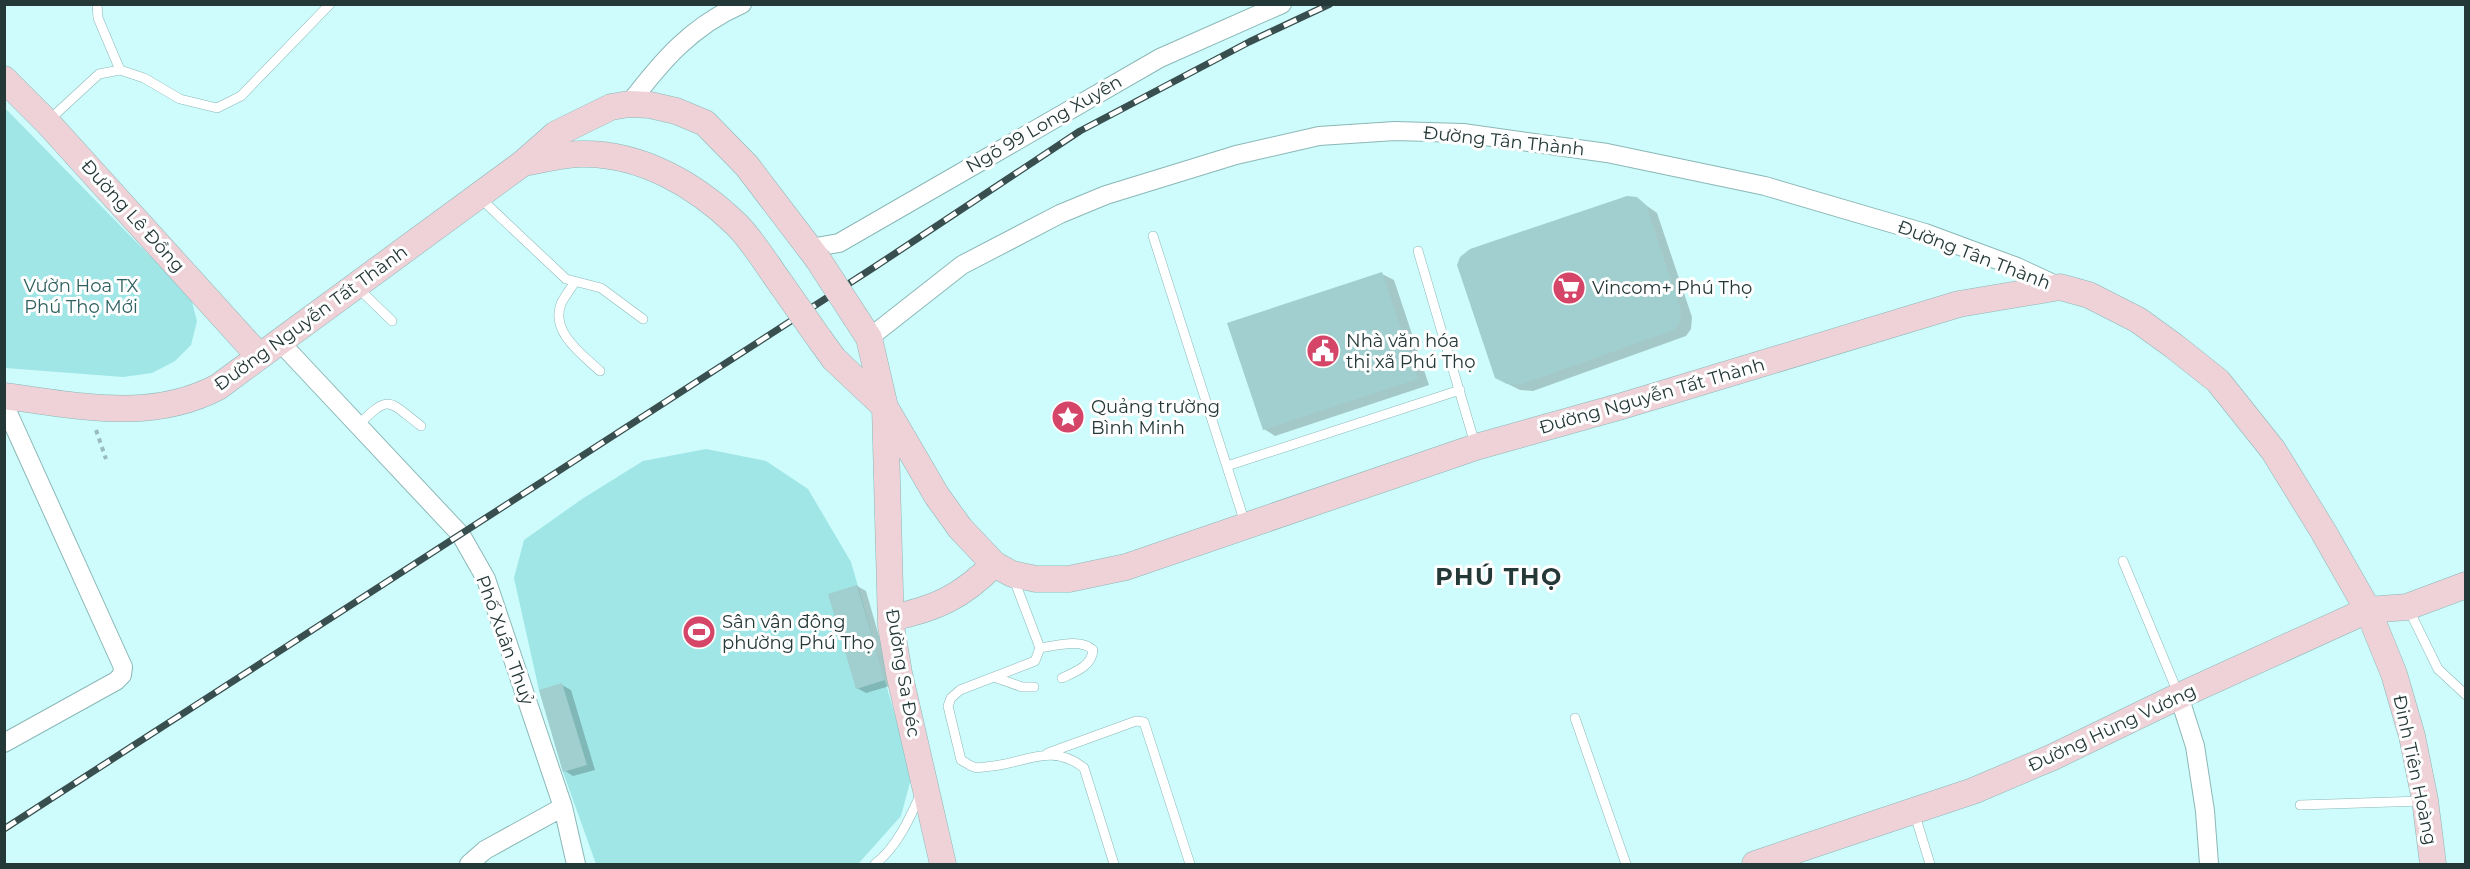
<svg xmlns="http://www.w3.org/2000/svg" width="2470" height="869" viewBox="0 0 2470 869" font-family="Montserrat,sans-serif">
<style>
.green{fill:#a0e6e7}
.shadow{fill:#0003}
.building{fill:#a1cece}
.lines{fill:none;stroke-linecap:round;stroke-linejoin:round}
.lane-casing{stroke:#8bb7b7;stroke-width:10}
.street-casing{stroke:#8bb7b7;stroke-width:20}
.secondary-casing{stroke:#8bb7b7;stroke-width:27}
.path{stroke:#99bdbd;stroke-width:4;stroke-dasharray:4.5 4.5;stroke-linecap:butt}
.lane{stroke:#fff;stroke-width:9}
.street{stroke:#fff;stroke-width:18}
.secondary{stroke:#eed2d7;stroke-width:26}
.rail-casing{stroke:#394f4f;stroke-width:7}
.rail{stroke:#fefefe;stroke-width:4.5;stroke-dasharray:14;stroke-linecap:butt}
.secondary-bridge-casing{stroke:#8bb7b7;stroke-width:27;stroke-linecap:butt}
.secondary-bridge{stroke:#eed2d7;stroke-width:26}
.labels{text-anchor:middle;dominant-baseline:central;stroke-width:6;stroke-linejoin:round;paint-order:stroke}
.street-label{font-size:18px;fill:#253838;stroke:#fefefe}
.park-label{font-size:18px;fill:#2f6060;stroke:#fefefe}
.poi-label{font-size:18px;fill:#253838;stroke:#fefefe;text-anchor:start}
.district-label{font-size:24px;font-weight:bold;letter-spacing:1.5px;fill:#253838;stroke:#fefefe}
</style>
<rect width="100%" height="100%" fill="#cefbfb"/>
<path class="green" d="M4,107L191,298L197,321L191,345L175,361L152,373L123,377L5,368Z
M706,449L766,461L808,489L851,562L912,775L901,816L858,864H596L563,772L539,690L514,578L524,540L582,499L643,461Z"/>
<path class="shadow" d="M1636,198L1657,213L1692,317L1691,329L1686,336L1533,391L1520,390L1508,384Z
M1382,274L1394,280L1429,385L1275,436L1264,429Z
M857,586L866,591L893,685L866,693L857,688Z
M562,685L571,690L595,770L573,776L565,771Z"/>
<path class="building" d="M1627,196L1637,197L1646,205L1681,310L1680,322L1674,330L1520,385L1507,384L1495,378L1457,265L1460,257L1470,249Z
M1382,272L1418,379L1263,430L1227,323Z
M857,585L885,680L856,689L828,594Z
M562,683L587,765L563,772L539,690Z"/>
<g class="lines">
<defs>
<path id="lane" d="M97,4L98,18L120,70
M48,121L99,74L120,70L144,78L180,99L217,108L241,96L330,4
M479,197L566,279L601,288L643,319
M1153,236L1245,523
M1418,251L1475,444
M574,283C570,290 564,297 561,304C550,332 583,355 600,371
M357,287L392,321
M358,425C390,394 387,400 421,426
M1227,466L1460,390
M2123,561L2178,693
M1013,577L1040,648L1035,661L960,690L951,698L948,706L961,760C965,762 970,766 974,767C979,769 987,766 993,766C1027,762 1053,743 1084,768L1114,864
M2408,608L2438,669L2466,695
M1040,648C1055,646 1081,638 1093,650C1092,666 1075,672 1062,678
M994,677L1022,687H1034
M1575,718L1626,864
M1048,753L1136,721L1144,722L1190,864
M2300,805L2422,801
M1914,812L1930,864
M875,864C897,847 910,818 921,793"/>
<path id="street" d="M629,104C661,62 691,26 742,4
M810,248L839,243L1160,58L1282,4
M869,338L962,265L1060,214L1106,195L1236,155L1319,136L1395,131L1463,133L1607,153L1765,186L1925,233L2017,267L2060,287
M279,341L461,535L486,579L563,807L576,864
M4,404L123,667L122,675L116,681L4,743
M2179,696L2195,746L2205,811L2209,864
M469,864L485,850L563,807"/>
<path id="secondary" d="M4,79L47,122L259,356
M523,163C542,160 563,154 582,154C641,153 696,185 737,225C754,242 767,265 781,284
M856,318L869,338L885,407L891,626L899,673L943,864
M821,341L834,359L885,407L937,496L960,528L994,564L1012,574L1036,579H1069L1126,567L1476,447L1622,406L1959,304L2060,287L2089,295L2138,320L2174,346L2218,381L2273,450L2323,531L2368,610L2394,674L2412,736L2425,800L2433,864
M4,396C77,405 150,423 218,387L523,163L556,134L611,107L629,104L650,105L676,111L705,123L747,166L817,258
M891,618C935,609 962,597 994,564
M1755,864L1973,791L2053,757L2179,696L2368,610L2407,607L2466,585"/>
</defs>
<use href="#lane" class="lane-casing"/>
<use href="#street" class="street-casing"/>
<use href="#secondary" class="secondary-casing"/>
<path class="path" d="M96,430L106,459"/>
<use href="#lane" class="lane"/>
<use href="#street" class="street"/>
<use href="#secondary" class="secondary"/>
<defs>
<path id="rail" d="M4,829L876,266L1080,131L1249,42L1330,4"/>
</defs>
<use href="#rail" class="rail-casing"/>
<use href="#rail" class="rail"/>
<defs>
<path id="secondary-bridge" d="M817,258L856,318
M781,284L821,341"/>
</defs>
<use href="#secondary-bridge" class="secondary-bridge-casing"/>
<use href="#secondary-bridge" class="secondary-bridge"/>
</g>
<defs>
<symbol id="supermarket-disc" viewBox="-11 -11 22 22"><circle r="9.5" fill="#d44568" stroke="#fefefe"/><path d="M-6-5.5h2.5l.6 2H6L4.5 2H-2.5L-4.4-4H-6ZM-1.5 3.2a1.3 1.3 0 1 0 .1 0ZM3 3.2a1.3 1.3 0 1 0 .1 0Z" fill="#fff"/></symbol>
<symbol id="civic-disc" viewBox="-11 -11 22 22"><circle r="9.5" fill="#d44568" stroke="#fefefe"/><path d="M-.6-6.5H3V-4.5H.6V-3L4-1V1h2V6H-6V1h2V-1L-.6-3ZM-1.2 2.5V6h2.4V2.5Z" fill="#fff"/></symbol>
<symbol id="sight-disc" viewBox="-11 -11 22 22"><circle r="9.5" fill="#d44568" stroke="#fefefe"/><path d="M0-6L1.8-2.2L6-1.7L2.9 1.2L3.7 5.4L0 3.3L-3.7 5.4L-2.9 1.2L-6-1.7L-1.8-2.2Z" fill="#fff"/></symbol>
<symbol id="stadium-disc" viewBox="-11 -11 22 22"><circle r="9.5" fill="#d44568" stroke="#fefefe"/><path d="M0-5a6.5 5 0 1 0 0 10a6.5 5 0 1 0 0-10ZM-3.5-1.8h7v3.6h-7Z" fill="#fff"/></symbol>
</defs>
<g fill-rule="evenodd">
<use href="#supermarket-disc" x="1550" y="269" width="38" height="38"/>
<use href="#civic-disc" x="1304" y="332" width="38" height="38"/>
<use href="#sight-disc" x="1049" y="398" width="38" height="38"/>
<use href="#stadium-disc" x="680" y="613" width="38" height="38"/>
</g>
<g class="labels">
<g class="street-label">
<text transform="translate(1044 124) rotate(-30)">Ngõ 99 Long Xuyên</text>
<text transform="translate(1504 141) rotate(6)">Đường Tân Thành</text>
<text transform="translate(133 216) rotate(48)">Đường Lê Đồng</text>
<text transform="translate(1974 255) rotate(21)">Đường Tân Thành</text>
<text transform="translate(311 318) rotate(-36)">Đường Nguyễn Tất Thành</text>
<text transform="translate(1652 396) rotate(-16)">Đường Nguyễn Tất Thành</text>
<text transform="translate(505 640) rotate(70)">Phố Xuân Thuỷ</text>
<text transform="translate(903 673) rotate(80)">Đường Sa Đéc</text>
<text transform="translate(2112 728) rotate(-25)">Đường Hùng Vương</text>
<text transform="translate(2415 770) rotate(78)">Đinh Tiên Hoàng</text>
</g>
<g class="park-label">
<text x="81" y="286">Vườn Hoa TX<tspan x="81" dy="21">Phú Thọ Mới</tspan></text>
</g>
<g class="poi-label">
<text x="1592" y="288">Vincom+ Phú Thọ</text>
<text x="1346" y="341">Nhà văn hóa<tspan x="1346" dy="21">thị xã Phú Thọ</tspan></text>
<text x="1091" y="407">Quảng trường<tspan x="1091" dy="21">Bình Minh</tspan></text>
<text x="722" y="622">Sân vận động<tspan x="722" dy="21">phường Phú Thọ</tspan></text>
</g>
<g class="district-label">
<text x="1499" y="576">PHÚ THỌ</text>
</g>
</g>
<rect width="2470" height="869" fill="none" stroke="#253838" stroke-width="12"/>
</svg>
